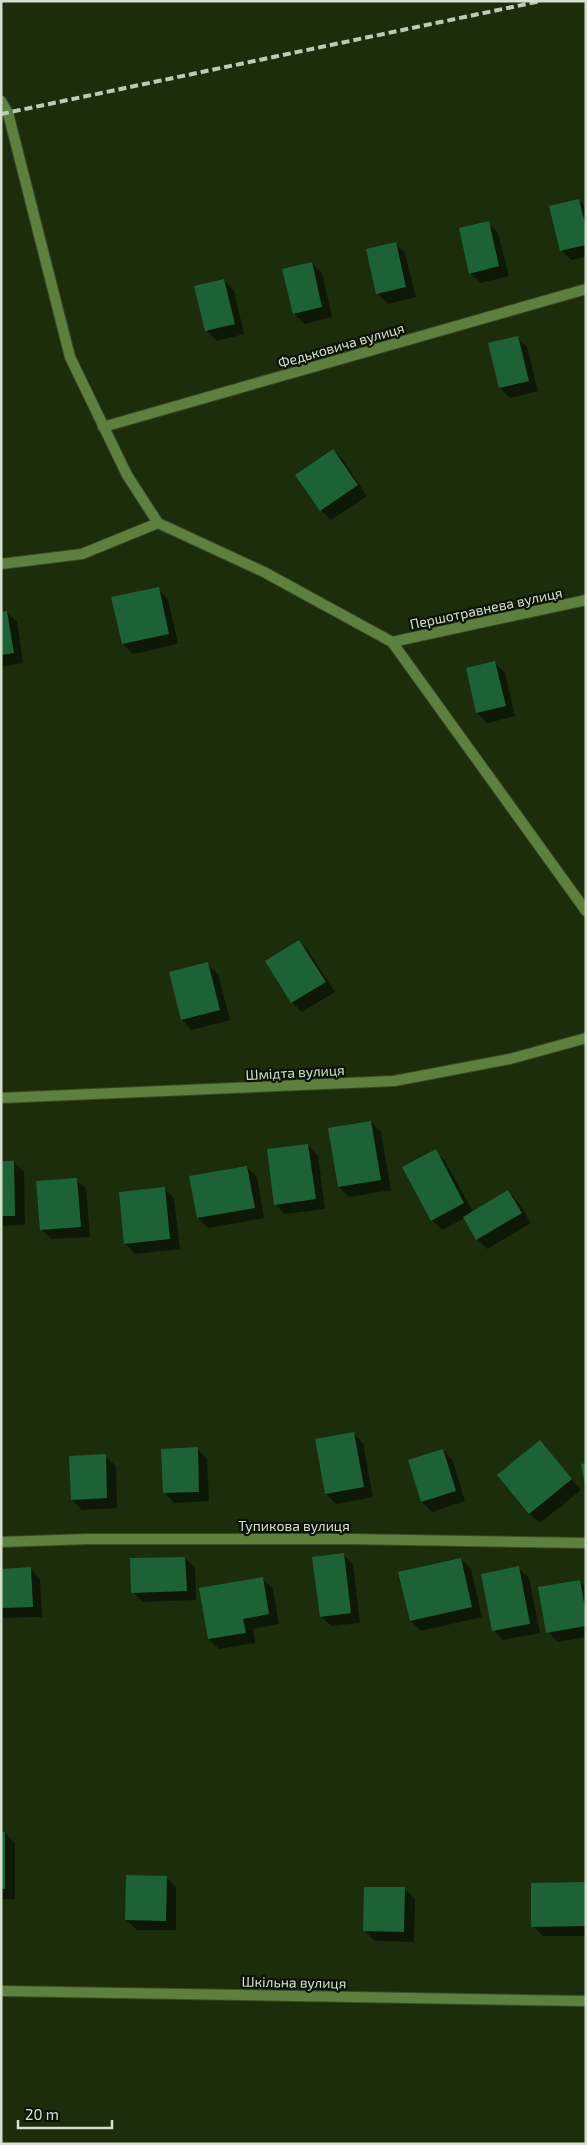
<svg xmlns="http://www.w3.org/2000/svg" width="587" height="2145" viewBox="0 0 587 2145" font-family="'Exo 2',sans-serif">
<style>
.shadow{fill:#0007}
.building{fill:#1c6236}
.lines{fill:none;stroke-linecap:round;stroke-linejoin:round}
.minor-casing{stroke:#3a4a2b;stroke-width:12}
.minor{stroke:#5d803e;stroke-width:10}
.rail{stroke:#bdcab4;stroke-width:4;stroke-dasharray:8 4;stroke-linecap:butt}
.labels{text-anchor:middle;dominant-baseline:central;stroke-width:4.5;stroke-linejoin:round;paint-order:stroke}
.street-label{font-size:14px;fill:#d5e1cd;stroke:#0b1306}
</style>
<rect width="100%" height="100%" fill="#1c2d0c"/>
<path class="shadow" d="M578,200L586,207V257L571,260L561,250Z
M488,223L498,233L509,276L481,283L470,273Z
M395,243L405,253L416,297L388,304L378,293Z
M311,263L322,273L332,317L304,324L294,313Z
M224,280L234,291L244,334L217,341L207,331Z
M517,337L527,347L538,391L510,398L500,388Z
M333,450L343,460L367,496L331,520L321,510Z
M158,589L168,599L178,644L133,654L123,644Z
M7,612L17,622L23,663L1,667V613Z
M495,663L505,673L515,716L488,723L477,713L467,669Z
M299,941L309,952L335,992L302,1012L292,1002L267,962Z
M208,964L218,974L230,1020L192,1030L182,1020L170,973Z
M371,1122L381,1132L391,1190L349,1197L339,1187Z
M308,1145L318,1156L325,1209L285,1214L275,1204Z
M435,1151L445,1161L473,1212L508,1191L518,1202L531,1223L487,1249L477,1239L465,1218L442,1230L432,1220Z
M1,1162H14L24,1172L25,1225L1,1226Z
M247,1167L257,1177L264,1218L208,1228L198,1218Z
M76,1179L86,1189L90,1237L51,1239L41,1229Z
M164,1188L174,1198L180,1249L135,1254L125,1243Z
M353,1433L363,1443L373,1497L336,1504L326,1494Z
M540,1442L581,1490L540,1523L529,1513Z
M197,1448L207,1459L209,1501L174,1503L164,1492Z
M443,1450L453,1461L465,1501L432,1512L422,1502Z
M105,1456L116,1466L117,1508L82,1510L72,1500Z
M343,1554L353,1564L360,1623L331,1626L321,1616Z
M185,1558L195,1568L196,1600L143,1602L133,1592Z
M461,1559L471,1569L482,1617L421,1631L411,1621Z
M30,1568L40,1579L42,1617L1,1618V1570Z
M518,1568L529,1578L540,1633L503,1640L493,1630Z
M263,1579L273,1589L279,1624L253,1629L255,1643L219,1649L209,1639Z
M579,1581L586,1588V1637L558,1642L548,1632Z
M1,1833H5L15,1843V1899H1Z
M166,1877L176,1887V1930H137L126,1920Z
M586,1883V1936H543L533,1926Z
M404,1889L415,1899L414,1942L375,1941L365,1931Z"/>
<path class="building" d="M579,199L586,228V245L560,251L549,206Z
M489,221L499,266L469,274L459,228Z
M396,242L406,287L376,294L366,249Z
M312,262L322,307L293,314L282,269Z
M224,279L235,324L205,331L194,286Z
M518,336L529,381L499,388L488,343Z
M333,449L358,485L320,511L295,475Z
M159,587L169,634L122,644L111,597Z
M7,611L14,653L1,655V612Z
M495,661L506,706L476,713L466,668Z
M299,940L326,982L291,1003L265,961Z
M208,962L220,1010L181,1020L169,972Z
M371,1121L381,1180L338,1187L328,1128Z
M308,1144L316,1199L274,1205L267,1149Z
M436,1149L464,1203L431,1221L402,1167Z
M1,1161H14L15,1216H1Z
M247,1166L255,1208L197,1218L189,1176Z
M77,1178L81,1227L40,1230L36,1181Z
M165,1187L170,1239L124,1244L119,1192Z
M508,1190L522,1213L476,1240L463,1217Z
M354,1432L364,1487L325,1494L315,1439Z
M540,1440L572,1479L529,1514L497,1475Z
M198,1447L199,1492L163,1493L161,1449Z
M443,1449L456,1491L421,1502L408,1460Z
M106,1454L107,1498L71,1500L69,1456Z
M586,1463V1485H585L581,1464Z
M344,1553L351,1613L320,1617L312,1557Z
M185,1557L187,1591L131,1593L130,1558Z
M461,1558L472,1607L410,1621L398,1572Z
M519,1566L530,1624L492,1631L481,1574Z
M31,1567L33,1607L1,1608V1569Z
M263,1577L269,1614L243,1619L246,1633L208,1639L199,1588Z
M580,1580L586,1614V1626L546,1633L538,1587Z
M1,1832H5V1889H1Z
M126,1875L167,1876L166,1921L125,1920Z
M586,1882V1926L531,1927V1883Z
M364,1887H405L404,1932L363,1931Z"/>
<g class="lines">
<defs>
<path id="minor" d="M1,101L8,113L70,357L127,475L158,523L264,572L392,642L586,911
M103,427L586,289
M1,564L82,554L158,523
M392,642L586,600
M1,1098L394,1081L510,1059L586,1038
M1,1542L88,1539H349L586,1543
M1,1991L586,2001"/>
</defs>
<use href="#minor" class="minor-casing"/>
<use href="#minor" class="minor"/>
<path class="rail" d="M1,114L541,1"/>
</g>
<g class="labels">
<g class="street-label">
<text transform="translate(341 345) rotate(-16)">Федьковича вулиця</text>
<text transform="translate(486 608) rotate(-12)">Першотравнева вулиця</text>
<text transform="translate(295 1072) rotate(-3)">Шмідта вулиця</text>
<text x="294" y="1525">Тупикова вулиця</text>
<text transform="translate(294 1982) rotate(1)">Шкільна вулиця</text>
</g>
</g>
<rect width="587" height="2145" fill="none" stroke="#d5e1cd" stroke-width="5"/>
<path d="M18 2120v8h94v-8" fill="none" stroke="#d5e1cd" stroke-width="2.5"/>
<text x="25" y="2120" font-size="15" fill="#d5e1cd" stroke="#0b1306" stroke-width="4" paint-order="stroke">20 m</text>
</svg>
